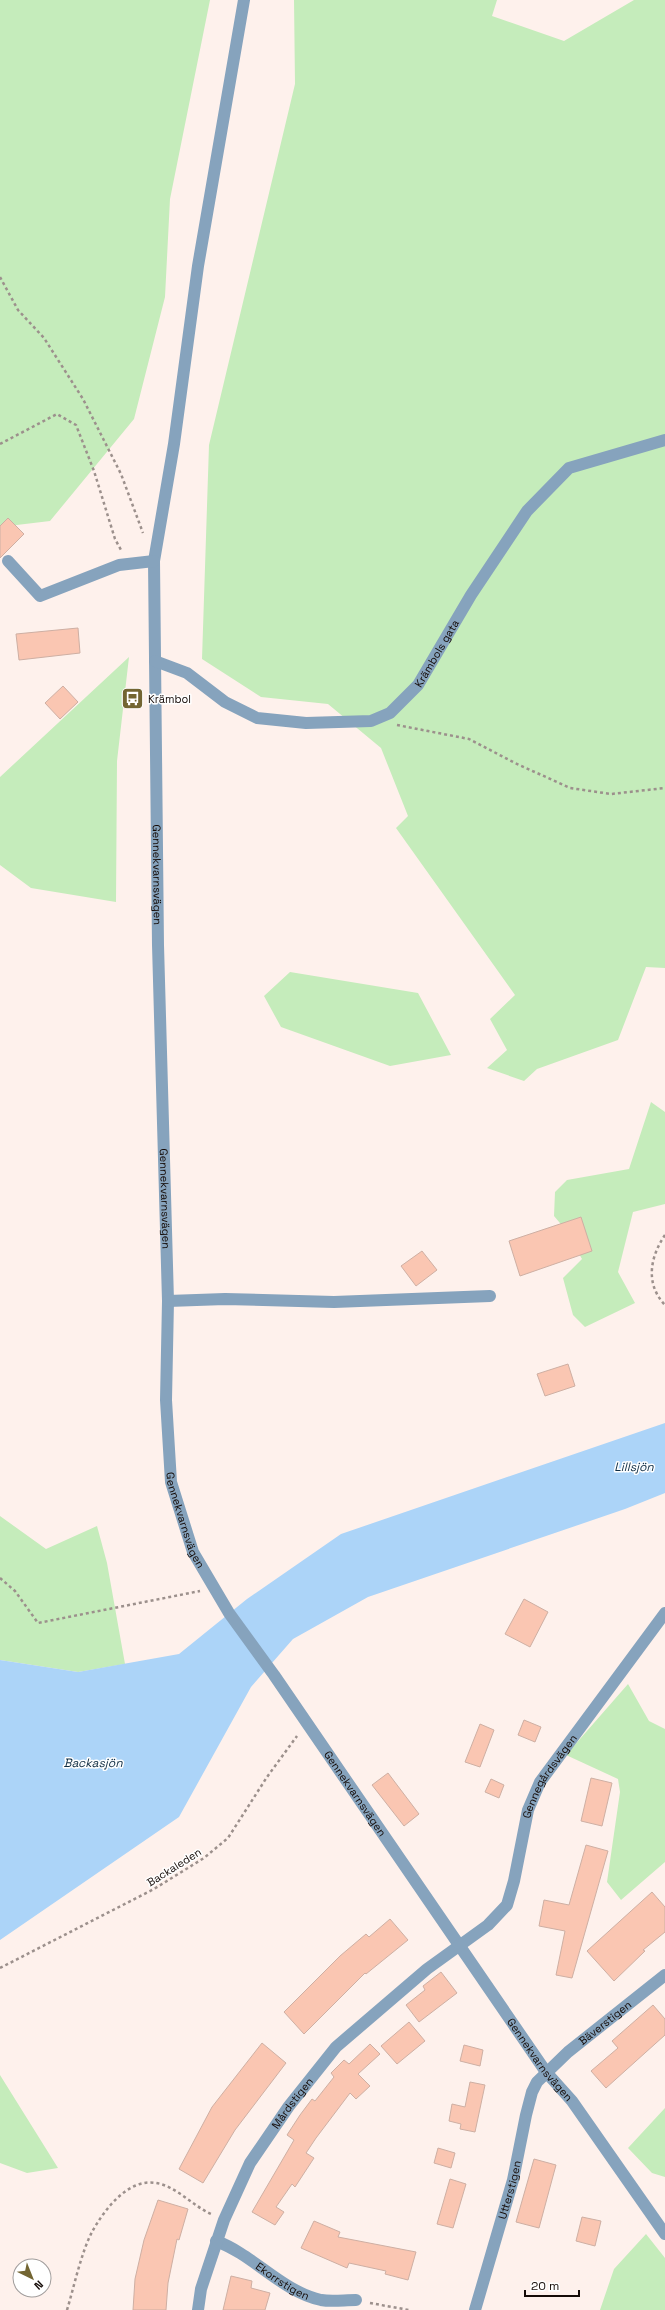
<svg xmlns="http://www.w3.org/2000/svg" width="665" height="2310" viewBox="0 0 665 2310" font-family="'Space Grotesk',sans-serif">
<style>
.green{fill:#c5ecbb}
.water{fill:#acd4f8}
.building{fill:#fac6b2;stroke:#ceafa3}
.lines{fill:none;stroke-linecap:round;stroke-linejoin:round}
.path{stroke:#9c908c;stroke-width:2.5;stroke-dasharray:3 3;stroke-linecap:butt}
.minor{stroke:#86a3bd;stroke-width:12}
.labels{text-anchor:middle;dominant-baseline:central;stroke-width:3;stroke-linejoin:round;paint-order:stroke}
.street-label{font-size:11px;fill:#150b07;stroke:#fff}
.poi-label{font-size:11px;fill:#150b07;stroke:#fff;text-anchor:start}
.water-label{font-size:12px;font-style:italic;fill:#0e2c43;stroke:#fff}
</style>
<rect width="100%" height="100%" fill="#fef1ec"/>
<path class="green" d="M0,0H210L170,199L165,297L134,419L50,521L0,527Z
M294,0H497L492,16L564,41L634,0H665V968L646,967L618,1040L537,1069L524,1081L487,1068L507,1050L490,1019L515,995L396,828L408,816L381,748L328,704L261,697L202,659L209,445L295,84Z
M129,657L117,761L116,902L31,888L0,865V777Z
M290,972L418,993L451,1055L390,1066L281,1027L264,996Z
M651,1102L665,1112V1204L633,1212L618,1272L635,1303L585,1327L573,1315L563,1278L582,1259L565,1229L554,1216L555,1192L567,1180L629,1169Z
M0,1516L46,1549L97,1526L107,1563L125,1664L78,1672L0,1660Z
M628,1684L649,1721L665,1729V1862L621,1900L607,1882L620,1792L618,1779L566,1755Z
M0,2075L58,2168L27,2173L0,2163Z
M665,2108V2177L652,2173L628,2148Z
M646,2234L665,2258V2310H600L614,2269Z"/>
<path class="water" d="M665,1423V1493L625,1509L368,1597L293,1639L251,1687L179,1817L0,1940V1660L78,1672L179,1654L247,1599L341,1534Z"/>
<path class="building" d="M8,518L24,534L0,558V526Z
M78,628L80,653L19,660L16,634Z
M63,686L78,702L60,719L45,703Z
M581,1217L592,1251L520,1276L509,1241Z
M422,1251L437,1270L416,1286L401,1266Z
M568,1364L575,1386L545,1396L537,1374Z
M524,1599L548,1612L530,1647L505,1634Z
M524,1720L541,1727L535,1742L518,1735Z
M480,1724L494,1730L480,1767L465,1762Z
M388,1773L419,1814L404,1826L372,1785Z
M591,1778L612,1783L602,1826L581,1821Z
M491,1779L504,1785L499,1798L485,1792Z
M586,1845L608,1851L572,1978L556,1975L565,1931L539,1926L544,1900L569,1905Z
M652,1892L665,1907V1932L643,1950L645,1951L614,1981L587,1951Z
M390,1919L408,1940L366,1974L365,1973L304,2034L284,2012L340,1956L366,1934L369,1937Z
M441,1972L457,1993L419,2022L406,2005L425,1990L423,1986Z
M653,2005L665,2019V2035L606,2088L591,2071L618,2048L612,2041Z
M409,2022L425,2041L397,2064L381,2046Z
M262,2043L286,2063L235,2130L203,2183L179,2169L212,2107Z
M370,2044L380,2054L358,2074L370,2086L356,2099L350,2093L316,2138L306,2153L314,2158L295,2187L292,2184L276,2207L284,2212L275,2225L252,2212L294,2140L287,2135L300,2115L312,2099L315,2101L334,2077L331,2073L344,2060L349,2064Z
M464,2045L483,2050L480,2066L460,2061Z
M470,2082L485,2085L475,2132L460,2129L461,2124L449,2121L452,2104L465,2107Z
M438,2148L455,2153L451,2168L434,2163Z
M534,2159L556,2165L539,2228L516,2222Z
M450,2179L466,2184L453,2228L437,2224Z
M158,2200L188,2209L179,2240L177,2239L168,2283L166,2310H133L135,2279L144,2240Z
M582,2217L601,2221L595,2246L576,2241Z
M314,2221L340,2232L338,2237L416,2252L408,2280L385,2274L386,2271L349,2263L347,2268L301,2248Z
M231,2276L252,2281L251,2288L270,2293L265,2310H223Z"/>
<g class="lines">
<path class="path" d="M0,277L18,310L44,338L83,399L121,474L143,533
M0,444L57,414L76,425L94,471L115,539L121,550
M397,725L469,739L515,763L570,788L611,794L665,788
M665,1235C650,1257 645,1284 665,1305
M0,1578L15,1591L38,1623L200,1591
M0,1968L154,1889L204,1858L228,1838L267,1777L297,1736
M370,2303L409,2310
M67,2310C74,2287 81,2253 92,2232C104,2210 128,2178 156,2183C176,2186 193,2206 211,2214"/>
<g class="minor">
<path id="s1" d="M244,0L198,266L174,444L154,561L158,945L168,1301L166,1400L171,1482L193,1552L229,1613L274,1675L546,2072L572,2101L665,2234"/>
<path d="M8,561L40,596L119,565L154,561"/>
<path id="s2" d="M155,661L187,673L225,702L257,718L306,723L371,721L390,713L418,685L471,595L527,511L569,468L665,440"/>
<path d="M168,1301L225,1299L334,1302L490,1296"/>
<path id="s3" d="M216,2241C254,2255 281,2291 321,2300C332,2302 344,2300 356,2300"/>
<path id="s4" d="M198,2310L201,2289L224,2220L250,2163L289,2106L336,2047L427,1969L488,1925L507,1905L514,1881L528,1810L540,1782L665,1613"/>
<path id="s5" d="M475,2310L513,2180L526,2115L532,2092L537,2082L568,2052L665,1975"/>
</g>
</g>
<defs>
<symbol id="bus-square" viewBox="-11 -11 22 22"><rect x="-9" y="-9" width="18" height="18" rx="4" fill="#736532" stroke="#fff"/><path d="M-5-6H5V4H4V6H2V4H-2V6H-4V4H-5ZM-3.5-4V0h7V-4ZM-3.5 1.2v1.5H-2V1.2ZM2 1.2v1.5H3.5V1.2Z" fill="#fff"/></symbol>
</defs>
<g fill-rule="evenodd">
<use href="#bus-square" x="120" y="686" width="25" height="25"/>
</g>
<g class="labels">
<g class="street-label">
<text stroke="none"><textPath href="#s2" startOffset="329">Krämbols gata</textPath></text>
<text stroke="none"><textPath href="#s1" startOffset="882">Gennekvarnsvägen</textPath></text>
<text stroke="none"><textPath href="#s1" startOffset="1206">Gennekvarnsvägen</textPath></text>
<text stroke="none"><textPath href="#s1" startOffset="1530">Gennekvarnsvägen</textPath></text>
<text stroke="none"><textPath href="#s4" startOffset="661">Gennegårdsvägen</textPath></text>
<text stroke="none"><textPath href="#s1" startOffset="1854">Gennekvarnsvägen</textPath></text>
<text transform="translate(174 1867) rotate(-32)">Backaleden</text>
<text stroke="none"><textPath href="#s5" startOffset="327">Bäverstigen</textPath></text>
<text stroke="none"><textPath href="#s1" startOffset="2178">Gennekvarnsvägen</textPath></text>
<text stroke="none"><textPath href="#s4" startOffset="230">Mårdstigen</textPath></text>
<text stroke="none"><textPath href="#s5" startOffset="125">Utterstigen</textPath></text>
<text stroke="none"><textPath href="#s3" startOffset="78">Ekorrstigen</textPath></text>
</g>
<g class="poi-label">
<text x="148" y="699">Krämbol</text>
</g>
<g class="water-label">
<text x="634" y="1467">Lillsjön</text>
<text x="93" y="1763">Backasjön</text>
</g>
</g>
<g transform="translate(32 2278) rotate(137)"><circle r="19" fill="#ffffff" stroke="#a19d9c"/>
<path d="M0-3L7 15L0 10L-7 15Z" fill="#736532"/>
<text y="-6" font-size="11" font-weight="bold" text-anchor="middle" fill="#150b07">N</text>
</g>
<path d="M525 2290v6h54v-6" fill="none" stroke="#150b07" stroke-width="2"/>
<text x="531" y="2290" font-size="12" fill="#150b07" stroke="#ffffff" stroke-width="3" paint-order="stroke">20 m</text>
</svg>
